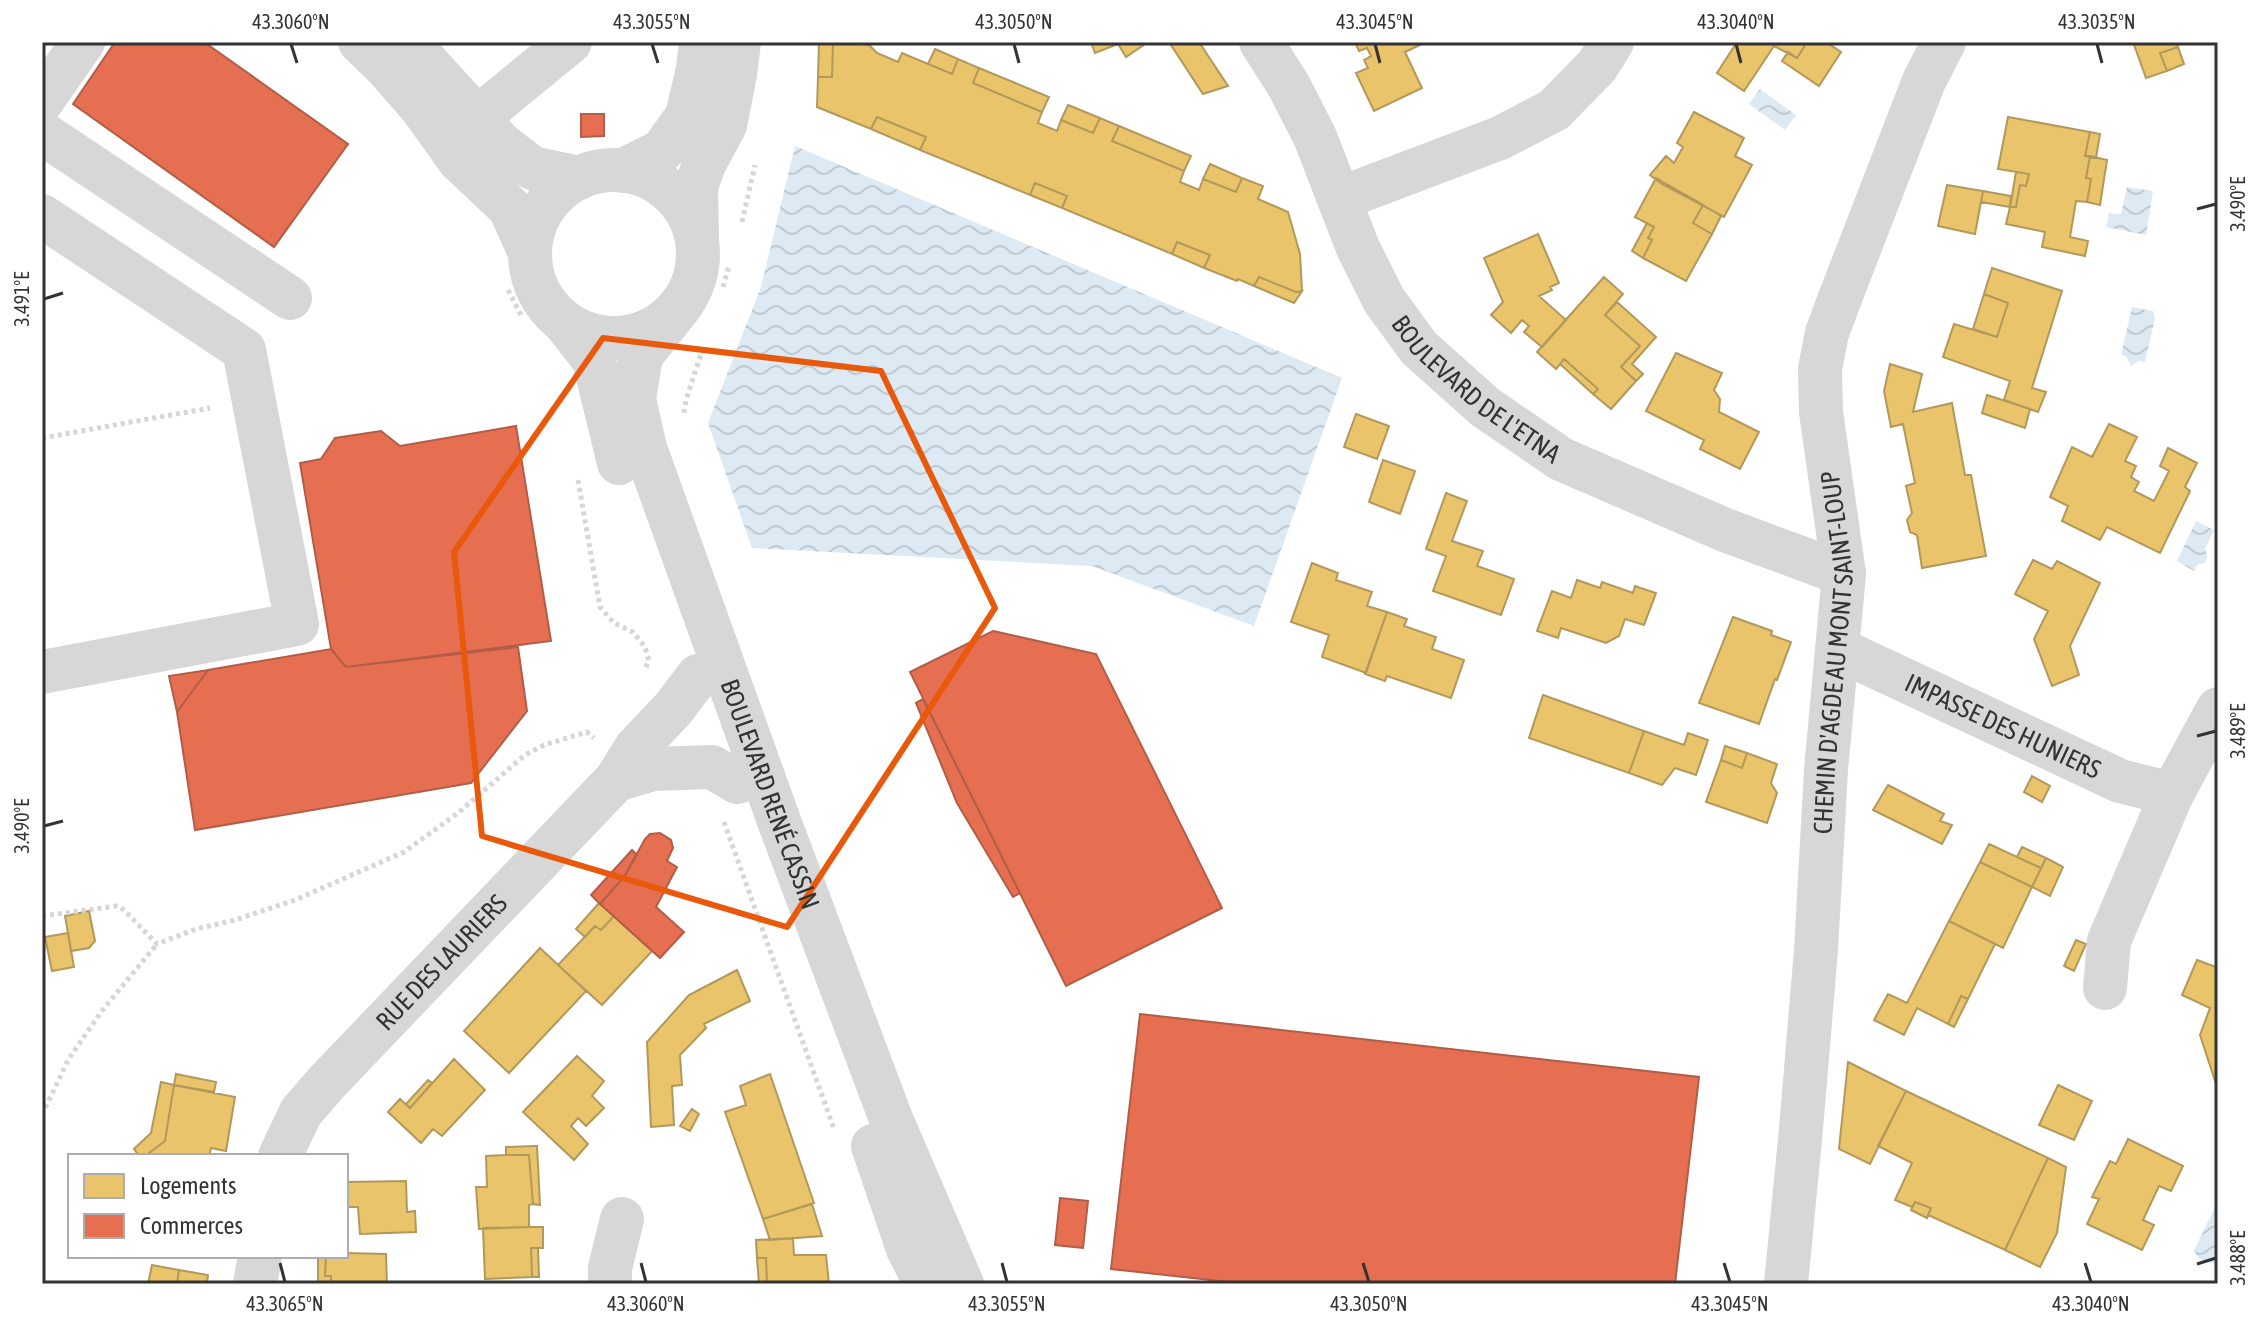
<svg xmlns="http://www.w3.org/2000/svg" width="2260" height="1326" viewBox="0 0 2260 1326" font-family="'Asap Condensed',sans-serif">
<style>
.water{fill:url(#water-waves)}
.homes{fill:#e9c46a;stroke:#b2985a;stroke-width:2}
.shops{fill:#e76f51;stroke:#b15d48;stroke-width:2}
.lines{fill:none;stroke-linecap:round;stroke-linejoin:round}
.path{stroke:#d6d6d6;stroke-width:5;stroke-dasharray:4 4;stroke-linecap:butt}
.minor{stroke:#d7d7d7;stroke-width:44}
.marked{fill:none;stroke:#e8590c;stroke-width:6;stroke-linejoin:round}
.ticks{fill:none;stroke:#333;stroke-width:3}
.labels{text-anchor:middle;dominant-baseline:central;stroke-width:8;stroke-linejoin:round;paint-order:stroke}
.street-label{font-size:26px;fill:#333;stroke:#fff}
.neatline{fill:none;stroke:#333;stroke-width:3}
.ticks-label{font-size:20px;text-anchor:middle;fill:#333}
</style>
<defs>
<pattern id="water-waves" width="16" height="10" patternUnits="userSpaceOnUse" patternTransform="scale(2)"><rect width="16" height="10" fill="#ddeaf3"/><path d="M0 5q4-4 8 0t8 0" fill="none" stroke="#bec9d1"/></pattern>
</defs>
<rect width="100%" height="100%" fill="#fff"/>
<path class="water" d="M1760,89L1796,115L1785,130L1749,104Z
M795,146L1342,378L1254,626L1092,566L752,548L708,423L761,287Z
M2127,187L2153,191L2146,235L2106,227L2109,213L2121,214Z
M2132,307L2153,311L2155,318L2145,362L2139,361L2131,366L2126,356L2121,355Z
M2196,521L2214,530L2205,549C2208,555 2208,559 2203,564H2198L2194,571L2177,561Z
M2218,1206V1262C2207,1264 2198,1261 2194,1250L2215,1207Z"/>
<path class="homes" d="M841,42L869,45L877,53L898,62L902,53L952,74L958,59L979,68L973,83L1042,112L1038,123L1057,131L1061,120L1093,133L1100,118L1119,126L1112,141L1184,171L1180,182L1199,190L1203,179L1236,192L1242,178L1263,186L1258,199L1288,212L1300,254L1302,291L1296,292L1259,277L1254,286L1238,279L1237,281L1204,268L1210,255L1177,242L1172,254L1062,208L1067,196L1035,183L1030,195L920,150L926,137L877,117L871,129L817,107L818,77H832L833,44H841Z
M1091,42H1148L1126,57L1118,44L1095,53Z
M1169,42H1199L1228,86L1203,94Z
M1355,42H1426L1405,52L1422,88L1374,111L1356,73L1368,68L1364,60L1371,56L1367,48L1359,51Z
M1737,42H1807L1797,58L1774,46L1744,91L1717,73Z
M1807,42H1826L1841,52L1819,86L1782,61L1788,52L1797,58Z
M2133,42H2176L2178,47L2160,53L2167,71L2146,78Z
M819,43L833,44L832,77H818Z
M2178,47L2184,64L2167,71L2160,53Z
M935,49L958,59L952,74L928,64Z
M979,68L1049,97L1042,112L973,83Z
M1068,105L1100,118L1093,133L1061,120Z
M1694,112L1744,138L1735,156L1752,165L1724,217L1662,184L1650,175L1666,156L1674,163L1683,147L1677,143Z
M877,117L926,137L920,150L871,129Z
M2008,117L2090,132L2085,156H2090L2086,178L2091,179L2087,202L2076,201L2070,237L2088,241L2085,256L2042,247L2045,232L2006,224L2010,207H2016L2020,185L2026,186L2029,174L1998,169Z
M1119,126L1191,156L1184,171L1112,141Z
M2090,132L2100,134L2096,158L2085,156Z
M2090,156L2107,160L2100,205L2087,202L2091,179L2086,178Z
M1210,164L1242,178L1236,192L1203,179Z
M2016,172L2029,174L2026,186L2020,185L2016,207H2010Z
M1656,178L1703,205L1693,223L1712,234L1686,281L1643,258L1652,240L1648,238L1654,227L1635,217Z
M1035,183L1067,196L1062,208L1030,195Z
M1947,185L1983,191L1975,234L1938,226Z
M1983,191L2011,196L2010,207L1981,202Z
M1703,205L1721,216L1712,234L1693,223Z
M1647,223L1654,227L1648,238L1652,240L1643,258L1632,251Z
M1538,234L1559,283L1550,287L1552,290L1539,296L1566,320L1542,347L1524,332L1529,326L1522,320L1511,333L1491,315L1503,302L1484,258Z
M1177,242L1210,255L1204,268L1172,254Z
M1992,268L2062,291L2032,388L2046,392L2038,412L2004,400L2010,381L1943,357L1954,324L1997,337L2008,303L1984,294Z
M1259,277L1296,292L1302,291L1294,303L1254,286Z
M1604,277L1623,294L1605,315L1640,346L1621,367L1636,381L1611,409L1593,394L1598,389L1564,359L1556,369L1537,352Z
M1984,294L2008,303L1997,337L1973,329Z
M1617,302L1656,337L1632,364L1643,374L1636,381L1621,367L1640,346L1605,315Z
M1676,353L1722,373L1714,390L1720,399L1719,412L1759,432L1740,469L1700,449L1704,440L1646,411Z
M1564,359L1598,389L1593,394L1560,364Z
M1890,364L1922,374L1913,412L1952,403L1965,475H1971L1986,556L1922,568L1917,535L1910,532L1907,520L1912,513L1906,486L1915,483L1903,424L1891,427L1884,391Z
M1987,395L2030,409L2025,428L1982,413Z
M1356,414L1389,426L1377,459L1344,447Z
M2109,424L2137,437L2125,461L2136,466L2131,477L2139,482L2134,491L2154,501L2169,471L2160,466L2168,448L2197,463L2185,487L2190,491L2160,553L2107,527L2100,540L2062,521L2068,506L2050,497L2072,447L2092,457Z
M1383,460L1415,471L1400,514L1369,502Z
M1446,493L1467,501L1452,541L1483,551L1477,566L1514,579L1501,615L1433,591L1446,556L1426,549Z
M2033,560L2052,569L2057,561L2100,583L2070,646L2079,675L2052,686L2034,639L2048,611L2015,594Z
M1312,563L1338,573L1336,580L1372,592L1367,606L1387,612L1366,673L1322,657L1329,635L1291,622Z
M1577,580L1600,588L1602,582L1633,593L1635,586L1656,593L1644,625L1625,619L1619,636L1606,643L1561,628L1558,638L1537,631L1552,591L1571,598Z
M1387,612L1407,619L1404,626L1436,637L1432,649L1464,660L1451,698L1387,676L1385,681L1365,674Z
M1733,617L1772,631L1771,635L1791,642L1777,680L1775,679L1759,724L1699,703Z
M1543,695L1644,731L1629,773L1529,738Z
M1644,731L1684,745L1688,733L1708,740L1696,775L1675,768L1662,785L1629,773Z
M1725,746L1747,753L1742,768L1721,760Z
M1747,753L1777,764L1771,783L1777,793L1767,823L1706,802L1721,760L1742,768Z
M2032,776L2050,786L2042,802L2024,792Z
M1888,785L1944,814L1940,821L1952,825L1942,844L1873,810Z
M1989,844L2041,868L2032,887L1980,862Z
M2022,847L2046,858L2041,868L2017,857Z
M2046,858L2063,867L2050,896L2032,887Z
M1980,862L2032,887L2003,948L1949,921Z
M599,903L614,916L601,930L595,926L585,937L576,929Z
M89,911L95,941L89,948L71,951L65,916Z
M614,916L652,951L602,1005L558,965L595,926L601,930Z
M1949,921L1995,944L1968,999L1961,996L1948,1024L1917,1008L1904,1035L1874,1020L1888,994L1907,1003Z
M68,933L74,967L52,971L45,937Z
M2076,940L2086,944L2074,971L2064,966Z
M540,948L586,991L509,1073L464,1031Z
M2197,960L2216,967L2218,964L2217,1087L2200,1035L2210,1008L2182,995Z
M737,970L750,1001L704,1024L706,1028L680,1055L682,1085L672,1086L674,1125L651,1127L647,1042L689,995Z
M1961,996L1968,999L1954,1027L1948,1024Z
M577,1056L604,1081L592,1096L604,1108L586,1126L578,1118L571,1126L588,1144L574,1160L523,1112Z
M454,1059L485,1090L442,1136L433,1129L421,1143L388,1112L400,1099L410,1108Z
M1848,1062L1906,1091L1870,1164L1839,1149Z
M176,1074L216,1082L214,1092L174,1085Z
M770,1074L814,1203L763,1219L725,1112L746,1105L740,1086Z
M428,1080L432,1083L410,1108L406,1104Z
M161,1082L174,1085L165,1141L145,1156H139L134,1149L151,1133Z
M174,1085L235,1097L226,1151L211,1148L209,1156H145L165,1141Z
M2058,1085L2092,1101L2074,1140L2039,1125Z
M1906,1091L2048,1158L2005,1250L1928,1215L1931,1208L1915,1202L1912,1207L1895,1200L1912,1163L1878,1146Z
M692,1109L699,1114L690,1131L680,1126Z
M2128,1139L2183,1166L2171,1191L2159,1186L2143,1220L2154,1225L2142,1250L2087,1224L2099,1199L2092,1197L2110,1161L2116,1164Z
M534,1146H537L540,1205L533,1204L529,1155H506V1147Z
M506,1155H529L533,1204L529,1205V1227L479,1229L476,1187H487L486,1156Z
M2048,1158L2066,1167L2057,1233L2040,1267L2005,1250Z
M406,1181L407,1212L415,1211L416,1232L360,1234L358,1207H346V1182Z
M1915,1202L1931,1208L1927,1218L1911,1210Z
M812,1204L822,1236L770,1240L763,1219Z
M529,1227H543V1248H531L532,1277L485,1279L483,1228Z
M793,1238L794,1255H826L829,1284H767L766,1258H757L756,1240Z
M531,1248H538L539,1277H532Z
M346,1253L386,1254L387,1284H331V1276H325L326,1256H346Z
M318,1256H326L325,1276H331V1284H318Z
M757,1258H766L767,1284H759Z
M152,1265L179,1270L177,1284H148Z
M179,1270L208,1275L207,1284H177Z"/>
<path class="shops" d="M115,42H204L348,144L274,247L73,104Z
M581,114H604V136L581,137Z
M516,426L551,641L346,667L331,649L300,463L321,459L335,438L381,431L400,446Z
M993,631L1096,654L1222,908L1066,986L910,672Z
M518,647L527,711L471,783L195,830L177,712L208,670L331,649L346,667Z
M208,670L177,712L169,676Z
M923,699L1020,893L1013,897L957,803L916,703Z
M660,833L671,840L673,848L667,861L677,867L656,907L684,932L660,958L600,904L624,877L645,839L650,834Z
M632,850L637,855L624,877L600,904L591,895Z
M1140,1014L1699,1077L1675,1284H1247L1111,1269Z
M1060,1198L1088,1201L1083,1248L1055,1245Z"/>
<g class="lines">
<path class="path" d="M742,222L755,165
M723,287L729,266
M508,290L522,317
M684,413L686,400L701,354
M42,438L210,408
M578,480L600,607L614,623L633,632L645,647L649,661L645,669
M724,822L834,1129
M42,916L117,906L124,910L157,944L196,929L235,920L295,900L404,852L458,813L525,755L544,745L587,732L594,738
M42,1115L68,1060L101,1012L157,944"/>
<g class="minor">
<path d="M360,42L386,67L421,107L459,160L510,208L530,253"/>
<path d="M408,42L500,143L532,168L579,178"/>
<path id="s1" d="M1261,42L1289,86L1315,137L1358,248L1384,300L1419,348L1485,407L1561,459L1725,530L1844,574"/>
<path d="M42,101L83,42"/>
<path d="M476,119L570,42"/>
<path d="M42,133L290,298"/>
<circle cx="614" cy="254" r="84"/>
<path d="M622,171L662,151L687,116L698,69L701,42"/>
<path d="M1339,199L1500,138L1554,110L1597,66L1612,42"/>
<path d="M42,216L244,350L297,624L42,672"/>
<path d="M697,236L696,187L704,164L725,125L735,74L739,42"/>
<path id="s2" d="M682,304L641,356L634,399L645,448L779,821L891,1119L962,1284"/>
<path d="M565,323L594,360L619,463"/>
<path id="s3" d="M1838,649L2120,781L2172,794"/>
<path d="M616,780L653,769L712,767L737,782"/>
<path d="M2105,988L2109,941L2172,794L2218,709"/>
<path d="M873,1146L908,1249L926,1284"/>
<path id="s4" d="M280,1156L301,1112L327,1082L616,780L636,748L673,709L698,676"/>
<path d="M255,1284L260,1256"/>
<path d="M610,1284V1268L622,1219"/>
<path id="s5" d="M1786,1284L1801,1129L1816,950L1826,770L1844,574L1821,412L1820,369L1827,333L1840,298L1924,81L1944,42"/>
</g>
</g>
<path class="marked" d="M603,338L881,371L995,608L787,927L482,836L454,552Z"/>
<path class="ticks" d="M291,44L297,63M652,44L658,63M1014,44L1019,63M1375,44L1380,63M1736,44L1741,63M2097,44L2102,63M2197,209L2216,204M44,299L63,293M2197,736L2216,731M44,826L63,821M280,1263L285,1282M641,1263L646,1282M1002,1263L1007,1282M1363,1263L1369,1282M1724,1263L1730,1282M2085,1263L2091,1282M2197,1264L2216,1258"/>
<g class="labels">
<g class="street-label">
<text stroke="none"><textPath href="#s1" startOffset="416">BOULEVARD DE L'ETNA</textPath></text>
<text stroke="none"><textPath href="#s5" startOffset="634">CHEMIN D'AGDE AU MONT SAINT-LOUP</textPath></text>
<text stroke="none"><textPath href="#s3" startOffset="182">IMPASSE DES HUNIERS</textPath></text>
<text stroke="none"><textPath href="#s2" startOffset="528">BOULEVARD RENÉ CASSIN</textPath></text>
<text stroke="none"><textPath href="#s4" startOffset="254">RUE DES LAURIERS</textPath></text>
</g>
</g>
<rect width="2260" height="1326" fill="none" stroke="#ffffff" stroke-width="88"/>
<rect x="68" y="1154" width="280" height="104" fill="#ffffff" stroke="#adadad" stroke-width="2"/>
<rect x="84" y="1174" width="40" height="24" fill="#e9c46a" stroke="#adadad" stroke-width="2"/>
<text x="140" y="1194" font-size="24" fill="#333333">Logements</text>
<rect x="84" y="1214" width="40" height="24" fill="#e76f51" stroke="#adadad" stroke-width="2"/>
<text x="140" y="1234" font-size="24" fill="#333333">Commerces</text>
<rect x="44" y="44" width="2172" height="1238" class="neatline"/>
<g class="ticks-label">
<text x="291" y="29">43.3060°N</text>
<text x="652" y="29">43.3055°N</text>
<text x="1014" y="29">43.3050°N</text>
<text x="1375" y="29">43.3045°N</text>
<text x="1736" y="29">43.3040°N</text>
<text x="2097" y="29">43.3035°N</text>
<text transform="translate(2238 204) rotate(-90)" y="7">3.490°E</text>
<text transform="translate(22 299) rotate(-90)" y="7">3.491°E</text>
<text transform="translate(2238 731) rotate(-90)" y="7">3.489°E</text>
<text transform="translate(22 826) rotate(-90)" y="7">3.490°E</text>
<text transform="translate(2238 1258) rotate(-90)" y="7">3.488°E</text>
<text x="285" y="1311">43.3065°N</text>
<text x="646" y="1311">43.3060°N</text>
<text x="1007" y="1311">43.3055°N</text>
<text x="1369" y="1311">43.3050°N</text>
<text x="1730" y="1311">43.3045°N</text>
<text x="2091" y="1311">43.3040°N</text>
</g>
</svg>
